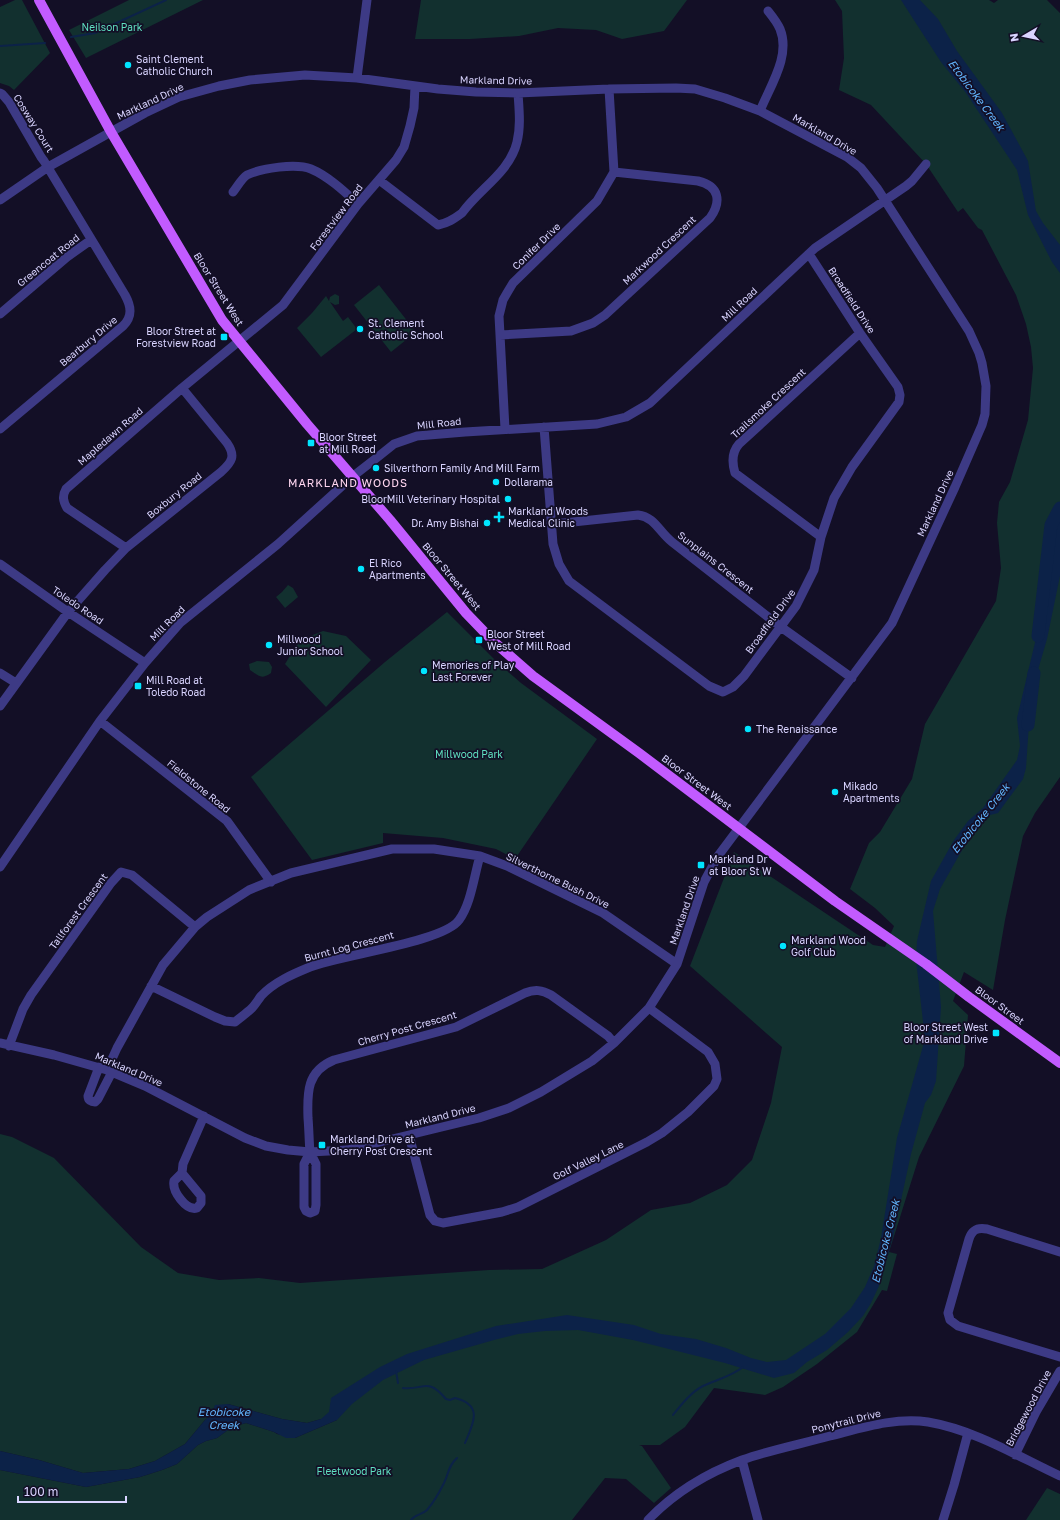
<svg xmlns="http://www.w3.org/2000/svg" width="1060" height="1520" viewBox="0 0 1060 1520" font-family="'Golos Text',sans-serif">
<style>
.green{fill:#12302f}
.water{fill:#0c2248}
.lines{fill:none;stroke-linecap:round;stroke-linejoin:round}
.stream{stroke:#0c2248;stroke-width:2}
.river{stroke:#0c2248;stroke-width:13}
.minor{stroke:#3d3a85;stroke-width:9}
.major{stroke:#c25bff;stroke-width:10}
.poi-dot{fill:#00e5ff;stroke:#130f26;stroke-width:1.5}
.labels{text-anchor:middle;dominant-baseline:central;stroke-width:3.5;stroke-linejoin:round;paint-order:stroke}
.park-label{font-size:10px;fill:#5fe0c0;stroke:#130f26}
.poi-label{font-size:10px;fill:#d9d4ff;stroke:#130f26;text-anchor:start}
.street-label{font-size:10px;fill:#d9d4ff;stroke:#130f26}
.water-label{font-size:11px;font-style:italic;fill:#62b6ff;stroke:#130f26}
.neighbourhood-label{font-size:11px;letter-spacing:1px;fill:#ffd6f0;stroke:#130f26}
</style>
<rect width="100%" height="100%" fill="#130f26"/>
<path class="green" d="M15,0H22L50,53L14,90L9,86L0,83V7Z
M129,0H203L86,58L69,30Z
M421,0H687L664,31L622,39L596,30L558,28L519,36L470,39H415Z
M835,0H989L994,3L998,0H1047L1060,13V777L1035,813L1023,836L1005,920L993,990L964,972L953,1001L968,1015L964,1066L919,1157L889,1252L897,1254L887,1291L882,1290L857,1332L817,1364L783,1387L765,1395L714,1388L685,1427L660,1445H639L642,1446L671,1488L654,1503L626,1479L605,1478L572,1520H0V1470L86,1487L140,1477L162,1470L177,1464L198,1445L206,1441L217,1438L232,1427L246,1423L274,1432L277,1434L295,1438L337,1420L321,1419L307,1423L282,1419L228,1404L205,1420L185,1444L155,1461L129,1469L83,1473L39,1460L0,1451V1134L12,1137L54,1158L141,1247L178,1273L219,1280L259,1278L300,1283L489,1270L542,1269L606,1240L651,1210L690,1203L727,1185L752,1160L771,1103L782,1047L690,966L734,852L873,945L885,947L894,926L875,908L850,889L869,843L880,832L912,779L925,724L996,601L1001,568L997,523L999,502L1010,482L1028,420L1033,368L1031,347L1026,324L1016,295L982,230L978,228L963,208L958,212L926,164L871,105L839,90L844,58L842,11Z
M379,285L416,332L391,352L354,305Z
M335,294L339,296V304L335,305L330,302L343,321L348,317L357,329L321,357L297,328L312,313L326,296L329,301L330,297Z
M288,585L293,588L298,597L285,608L276,597L282,592Z
M447,612L497,662L521,683L597,739L515,859L496,849L443,838L383,833V843L312,860L251,777L385,662Z
M323,631L346,636L371,660L326,707L285,664L300,640Z
M257,661L269,662L272,667L271,673C261,680 259,676 250,670L249,664Z
M1047,1488L1060,1494V1520H1026Z"/>
<path class="water" d="M901,0H920L938,19L957,51L1002,113L1028,161L1036,211L1043,223L1060,245V273L1052,262L1028,215L1017,170L966,93L941,62Z
M1060,510V576L1047,639L1031,694L1026,768L1023,779L998,813L990,815L970,836L940,889L933,911L941,1007L936,1081L931,1095L925,1103L911,1154L893,1237L879,1286L871,1303L863,1316L848,1332L827,1350L807,1362L794,1373L774,1378L725,1363L633,1340L578,1330L545,1331L518,1334L494,1340L424,1360L383,1380L352,1404L337,1420L295,1438H286L274,1432L246,1423L232,1427L217,1438L206,1441L198,1445L177,1464L162,1470L140,1477L86,1487L0,1470V1451L39,1460L83,1473L129,1469L155,1461L185,1444L205,1420L211,1415L215,1405L228,1404L282,1419L307,1423L321,1419L329,1412L331,1398L380,1367L407,1354L496,1326L567,1315L634,1325L661,1334L696,1339L726,1348L751,1358L767,1362L786,1360L825,1334L851,1308L865,1287L874,1266L881,1238L897,1138L925,1039L916,960L917,941L931,881L954,840L968,821L983,808L1017,760L1020,746L1017,718L1043,609L1046,556L1055,520Z"/>
<g class="lines">
<path class="stream" d="M71,37L95,33L166,0
M0,46L45,43
M396,1371L398,1383
M403,1388C425,1390 427,1377 446,1399L450,1400L455,1398C484,1405 473,1424 465,1443
M673,1415C681,1405 691,1392 703,1386C716,1380 732,1376 743,1367
M411,1520C415,1514 422,1515 427,1510C434,1502 439,1493 444,1483C449,1473 448,1466 457,1458"/>
<path class="river" d="M1038,636L1051,525L1060,508
M1028,725L1034,673"/>
<path class="minor" d="M357,78L367,0
M0,93L2,94L9,102L41,157L44,161L125,295C131,306 133,316 123,326L0,429
M760,111C770,86 791,56 780,29C777,22 772,16 768,11
M379,180L438,225C448,223 454,219 462,213C479,189 510,172 517,142C521,126 519,109 518,93
M233,192C237,187 242,178 247,175C262,168 296,163 311,169C328,176 345,192 358,204
M0,200L48,167L145,113L179,97L219,86L250,80L305,75L357,78L438,89L476,92L518,93L609,89L676,88L695,89L725,98L760,111L847,157L861,168L877,188L969,331L979,353L982,363L986,386L985,414L982,425L955,487L892,623L718,856L704,882L677,964L649,1008L614,1043L592,1061L541,1092L509,1108L479,1118L347,1150L310,1152L288,1150L266,1146L245,1138L145,1086L107,1070L54,1055L0,1043
M0,314L67,257L91,240
M500,335L571,331L593,323L605,315L710,218C722,201 719,186 698,181L614,172
M544,427L553,544L559,564L569,581L709,686L723,692L733,687L744,676L796,606L814,570L821,537L834,498L852,467L899,402L900,395L898,387L860,333L809,254
M505,429L499,316L503,300L507,293L513,283L597,201L614,172L609,89
M551,523H564L638,515C655,517 659,532 672,542L781,627L852,678
M821,537L735,473C732,463 731,453 739,444L860,333
M126,548L67,508C63,501 62,496 66,489L182,388L283,305L358,204L396,160L404,147L410,126L414,108L415,86
M0,564L68,612L145,663
M0,673L16,683
M0,706L68,612L105,570L126,548L221,472C232,462 236,456 227,443L182,388
M100,721L227,821L271,882
M0,867L100,721L145,663L180,623L278,544L352,477L379,456L394,444L417,436L465,432L597,424L626,417L650,403L815,248L906,186L912,181L926,164
M151,986L215,1017L225,1021L235,1022C241,1017 247,1013 252,1008C255,1005 258,1000 261,996C274,982 293,974 310,967C340,955 444,942 459,920C471,904 474,876 480,856
M9,1046L23,1009L31,995L111,883L121,872L132,875L195,927
M99,1067L88,1096C88,1100 91,1102 95,1102L98,1099L112,1072
M107,1070L117,1048L163,965L195,927L207,917L249,890L291,873L392,849H434L480,856L507,866L603,913L677,964
M409,1135L430,1215L435,1221L443,1223L502,1212L518,1207L647,1142L662,1133L688,1112L714,1086L717,1079L715,1064L708,1052L649,1008
M310,1152C309,1141 309,1129 308,1118C307,1092 307,1071 334,1060L456,1027L525,993C535,989 542,990 551,995L608,1036L614,1043
M310,1152L316,1164V1205L315,1211L310,1213L306,1211L304,1207V1164Z
M182,1173L174,1181C172,1191 186,1211 197,1208L201,1203V1196L182,1173L183,1164L204,1116
M1060,1252L987,1229C977,1227 972,1230 969,1239L948,1313L950,1320L958,1326L1060,1357
M1015,1455L1036,1412L1060,1371
M742,1460L758,1520
M648,1520C674,1493 707,1473 742,1460C770,1450 801,1444 830,1436C862,1428 895,1417 928,1422C975,1430 1017,1456 1060,1476
M943,1520L954,1485L968,1433"/>
<path class="major" d="M39,0L111,132L222,320L307,424L390,520L466,613L493,641L533,676L639,753L835,901L926,964L969,997L1060,1063"/>
</g>
<g class="poi-dot">
<circle cx="128" cy="65" r="4"/>
<circle cx="360" cy="329" r="4"/>
<rect x="220" y="333" width="8" height="8" rx="2"/>
<rect x="307" y="439" width="8" height="8" rx="2"/>
<circle cx="376" cy="468" r="4"/>
<circle cx="496" cy="482" r="4"/>
<circle cx="508" cy="499" r="4"/>
<path d="M497 511h4v4h4v4h-4v4h-4v-4h-4v-4h4z"/>
<circle cx="487" cy="523" r="4"/>
<circle cx="361" cy="569" r="4"/>
<rect x="475" y="636" width="8" height="8" rx="2"/>
<circle cx="269" cy="645" r="4"/>
<circle cx="424" cy="671" r="4"/>
<rect x="134" y="682" width="8" height="8" rx="2"/>
<circle cx="748" cy="729" r="4"/>
<circle cx="835" cy="792" r="4"/>
<rect x="697" y="861" width="8" height="8" rx="2"/>
<circle cx="783" cy="946" r="4"/>
<rect x="992" y="1029" width="8" height="8" rx="2"/>
<rect x="318" y="1141" width="8" height="8" rx="2"/>
</g>
<g class="labels">
<g class="park-label">
<text x="112" y="27">Neilson Park</text>
<text x="469" y="754">Millwood Park</text>
<text x="354" y="1471">Fleetwood Park</text>
</g>
<g class="poi-label">
<text x="136" y="59">Saint Clement<tspan x="136" dy="12">Catholic Church</tspan></text>
<text x="368" y="323">St. Clement<tspan x="368" dy="12">Catholic School</tspan></text>
<text x="216" y="331" text-anchor="end">Bloor Street at<tspan x="216" dy="12">Forestview Road</tspan></text>
<text x="319" y="437">Bloor Street<tspan x="319" dy="12">at Mill Road</tspan></text>
<text x="384" y="468">Silverthorn Family And Mill Farm</text>
<text x="504" y="482">Dollarama</text>
<text x="500" y="499" text-anchor="end">BloorMill Veterinary Hospital</text>
<text x="508" y="511">Markland Woods<tspan x="508" dy="12">Medical Clinic</tspan></text>
<text x="479" y="523" text-anchor="end">Dr. Amy Bishai</text>
<text x="369" y="563">El Rico<tspan x="369" dy="12">Apartments</tspan></text>
<text x="487" y="634">Bloor Street<tspan x="487" dy="12">West of Mill Road</tspan></text>
<text x="277" y="639">Millwood<tspan x="277" dy="12">Junior School</tspan></text>
<text x="432" y="665">Memories of Play<tspan x="432" dy="12">Last Forever</tspan></text>
<text x="146" y="680">Mill Road at<tspan x="146" dy="12">Toledo Road</tspan></text>
<text x="756" y="729">The Renaissance</text>
<text x="843" y="786">Mikado<tspan x="843" dy="12">Apartments</tspan></text>
<text x="709" y="859">Markland Dr<tspan x="709" dy="12">at Bloor St W</tspan></text>
<text x="791" y="940">Markland Wood<tspan x="791" dy="12">Golf Club</tspan></text>
<text x="988" y="1027" text-anchor="end">Bloor Street West<tspan x="988" dy="12">of Markland Drive</tspan></text>
<text x="330" y="1139">Markland Drive at<tspan x="330" dy="12">Cherry Post Crescent</tspan></text>
</g>
<g class="street-label">
<text transform="translate(496 80) rotate(1)">Markland Drive</text>
<text transform="translate(150 101) rotate(-25)">Markland Drive</text>
<text transform="translate(34 123) rotate(58)">Cosway Court</text>
<text transform="translate(825 134) rotate(30)">Markland Drive</text>
<text transform="translate(336 217) rotate(-53)">Forestview Road</text>
<text transform="translate(536 246) rotate(-44)">Conifer Drive</text>
<text transform="translate(659 250) rotate(-43)">Markwood Crescent</text>
<text transform="translate(48 260) rotate(-39)">Greencoat Road</text>
<text transform="translate(219 289) rotate(58)">Bloor Street West</text>
<text transform="translate(852 300) rotate(57)">Broadfield Drive</text>
<text transform="translate(739 304) rotate(-43)">Mill Road</text>
<text transform="translate(88 341) rotate(-40)">Bearbury Drive</text>
<text transform="translate(768 403) rotate(-43)">Trailsmoke Crescent</text>
<text transform="translate(439 423) rotate(-6)">Mill Road</text>
<text transform="translate(110 436) rotate(-41)">Mapledawn Road</text>
<text transform="translate(174 495) rotate(-39)">Boxbury Road</text>
<text transform="translate(935 503) rotate(-65)">Markland Drive</text>
<text transform="translate(716 562) rotate(38)">Sunplains Crescent</text>
<text transform="translate(452 576) rotate(50)">Bloor Street West</text>
<text transform="translate(78 605) rotate(34)">Toledo Road</text>
<text transform="translate(770 621) rotate(-54)">Broadfield Drive</text>
<text transform="translate(167 623) rotate(-45)">Mill Road</text>
<text transform="translate(697 782) rotate(37)">Bloor Street West</text>
<text transform="translate(199 786) rotate(39)">Fieldstone Road</text>
<text transform="translate(558 880) rotate(26)">Silverthorne Bush Drive</text>
<text transform="translate(684 910) rotate(-71)">Markland Drive</text>
<text transform="translate(78 911) rotate(-54)">Tallforest Crescent</text>
<text transform="translate(349 946) rotate(-15)">Burnt Log Crescent</text>
<text transform="translate(1000 1005) rotate(36)">Bloor Street</text>
<text transform="translate(407 1028) rotate(-16)">Cherry Post Crescent</text>
<text transform="translate(129 1069) rotate(23)">Markland Drive</text>
<text transform="translate(440 1116) rotate(-14)">Markland Drive</text>
<text transform="translate(588 1160) rotate(-26)">Golf Valley Lane</text>
<text transform="translate(1028 1408) rotate(-62)">Bridgewood Drive</text>
<text transform="translate(846 1421) rotate(-14)">Ponytrail Drive</text>
</g>
<g class="water-label">
<text transform="translate(977 95) rotate(53)">Etobicoke Creek</text>
<text transform="translate(980 818) rotate(-51)">Etobicoke Creek</text>
<text transform="translate(885 1241) rotate(-76)">Etobicoke Creek</text>
<text x="224" y="1411">Etobicoke<tspan x="224" dy="13">Creek</tspan></text>
</g>
<g class="neighbourhood-label">
<text x="348" y="482">MARKLAND WOODS</text>
</g>
</g>
<g transform="translate(1024 36) rotate(261)" stroke="#130f26" stroke-width="3" paint-order="stroke">
<path d="M0-3L7 15L0 10L-7 15Z" fill="#d9d4ff"/>
<text y="-6" font-size="11" font-weight="bold" text-anchor="middle" fill="#d9d4ff">N</text>
</g>
<path d="M18 1496v6h108v-6" fill="none" stroke="#d9d4ff" stroke-width="2"/>
<text x="24" y="1496" font-size="12" fill="#d9d4ff" stroke="#130f26" stroke-width="3" paint-order="stroke">100 m</text>
</svg>
